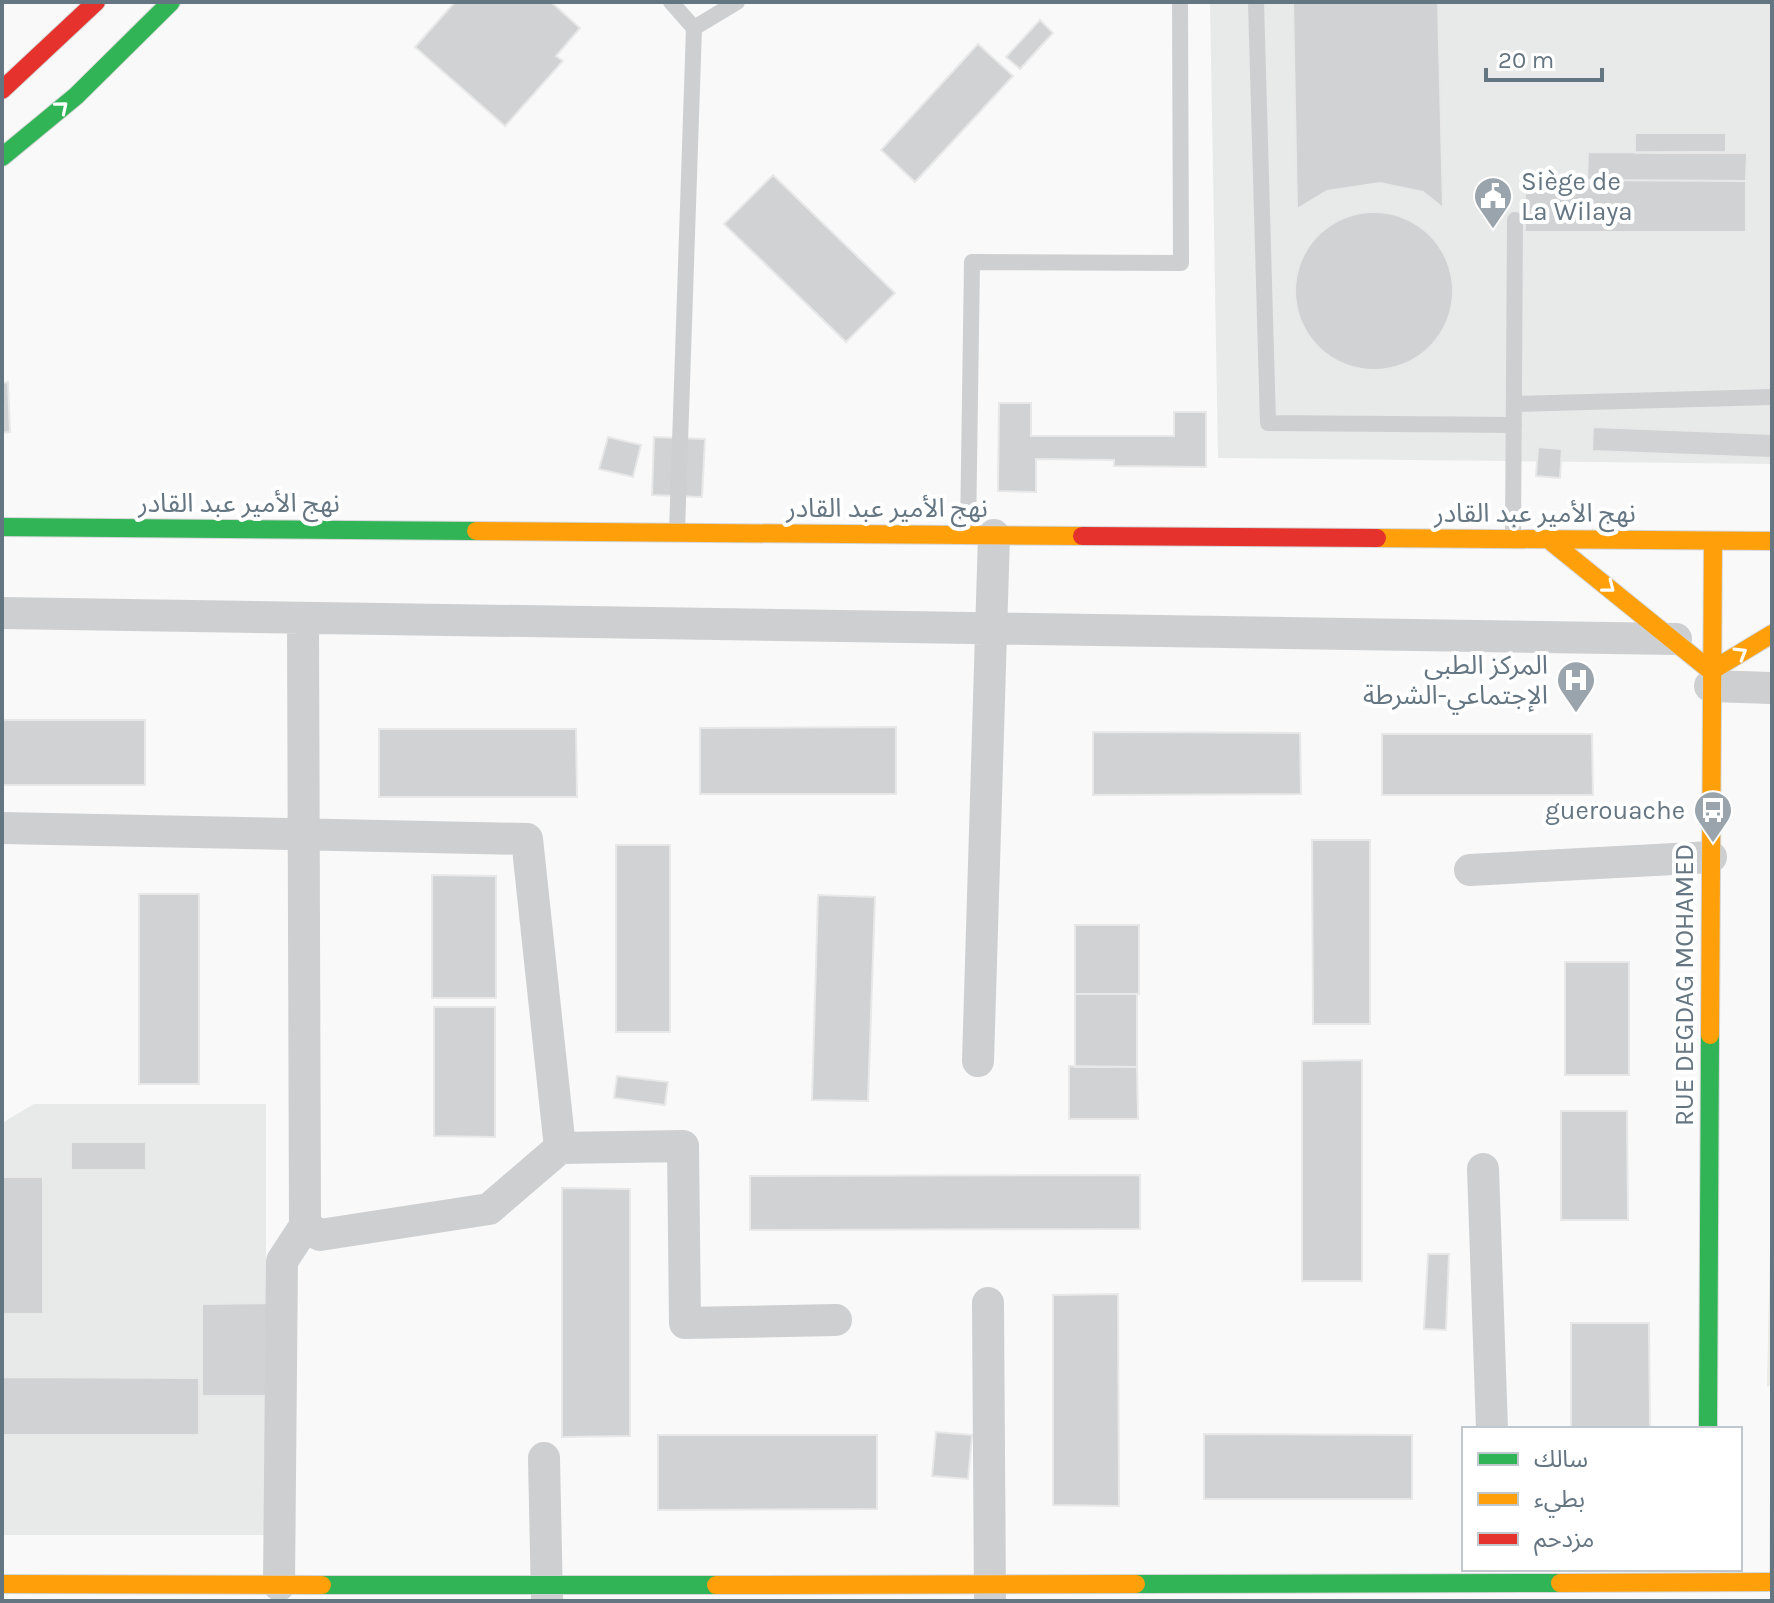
<svg xmlns="http://www.w3.org/2000/svg" width="1774" height="1603" viewBox="0 0 1774 1603" font-family="Karla,'Noto Sans Arabic',sans-serif">
<style>
.built{fill:#e8e9e9}
.green{fill:#e8ebe6}
.building{fill:#d0d2d3;stroke:#e8e8e8;stroke-width:2}
.lines{fill:none;stroke-linecap:round;stroke-linejoin:round}
.fast-casing{stroke:#d5d6d7;stroke-width:20}
.slow-casing{stroke:#d5d6d7;stroke-width:20}
.jam-casing{stroke:#d5d6d7;stroke-width:20}
.lane{stroke:#cecfd0;stroke-width:16}
.street{stroke:#cecfd0;stroke-width:32}
.fast{stroke:#30b455;stroke-width:18}
.slow{stroke:#ff9f0a;stroke-width:18}
.jam{stroke:#e5322d;stroke-width:18}
.oneway{stroke:#fff}
.labels{text-anchor:middle;dominant-baseline:central;stroke-width:8;stroke-linejoin:round;paint-order:stroke}
.poi-label{font-size:26px;fill:#657683;stroke:#fff;text-anchor:end}
.street-label{font-size:26px;fill:#657683;stroke:#fff}
</style>
<rect width="100%" height="100%" fill="#f9f9f9"/>
<path class="built" d="M1210,2H1772V464L1218,458Z
M34,1104H266V1535H2V1123Z"/>
<path class="green" d="M1772,1155V1386H1767Z"/>
<path class="building" d="M455,2H551L580,28L556,56L563,61L505,126L415,47Z
M1293,2H1438L1443,208L1423,192L1380,183L1327,191L1297,209Z
M1040,20L1053,33L1020,69L1006,57Z
M978,44L1013,76L915,182L881,150Z
M1635,133H1726V152L1635,153Z
M1588,152L1747,153L1746,181L1587,180Z
M773,175L895,293L846,342L724,224Z
M1587,180L1746,181V232H1525V181Z
M1295 291a79 79 0 1 1 158 0a79 79 0 1 1-158 0Z
M8,382L10,432L2,433V383Z
M999,403H1031V436H1174V412H1206V467L1114,466V460L1036,459V492L998,491Z
M1593,427L1772,434V458L1592,451Z
M608,437L641,445L633,477L599,469Z
M654,437L705,439L702,497L652,495Z
M1538,447L1562,449L1560,478L1536,476Z
M2,720H145V785H2Z
M896,727V794H700V728Z
M379,729H576L577,797H379Z
M1093,732L1300,733L1301,794L1093,795Z
M1382,734H1592L1593,795H1382Z
M1312,840H1370V1024H1313Z
M616,845H670V1032H616Z
M432,875L496,876V998H432Z
M139,894H199V1084H139Z
M818,895L875,897L868,1101L812,1100Z
M1075,925H1139V994H1075Z
M1565,962H1629V1075H1565Z
M1075,994H1137V1067H1075Z
M434,1007H495V1137L434,1136Z
M1362,1060V1281H1302V1061Z
M1069,1066L1137,1067L1138,1119H1069Z
M617,1076L668,1082L665,1105L614,1098Z
M1561,1111H1627L1628,1220H1561Z
M71,1142H146V1170H71Z
M1140,1175V1229L750,1230V1176Z
M2,1177H43V1314H2Z
M562,1188L630,1189V1436L562,1437Z
M1428,1254H1449L1446,1330L1424,1329Z
M1118,1294L1119,1506L1053,1505V1295Z
M268,1303V1396H202V1304Z
M1571,1323H1649L1650,1429H1571Z
M2,1377L199,1378V1435H2Z
M936,1432L972,1435L968,1479L932,1476Z
M1204,1434L1412,1435V1499H1204Z
M658,1435H877V1509L658,1510Z
M1771,1491H1772V1575H1770Z"/>
<g class="lines">
<defs>
<path id="fast" d="M2,157L76,96L171,2
M2,527L476,531
M1708,1429L1710,1035
M1136,1584L1560,1583
M322,1585H716"/>
<path id="slow" d="M476,531L1082,536
M1377,538L1772,541
M1548,539L1711,671L1772,634
M1710,1035L1713,541
M1560,1583L1772,1582
M2,1584L322,1585
M716,1585L1136,1584"/>
<path id="jam" d="M2,90L96,2
M1082,536L1377,538"/>
</defs>
<use href="#fast" class="fast-casing"/>
<use href="#slow" class="slow-casing"/>
<use href="#jam" class="jam-casing"/>
<path class="lane" d="M671,2L694,28L677,531
M1256,2L1268,423L1514,425
M694,28L737,2
M1514,404L1772,397
M968,533L972,262L1181,263L1180,2
M1513,538L1515,220"/>
<path class="street" d="M2,613L1676,639
M1710,686L1772,688
M2,828L527,839L560,1148
M1470,870L1711,857
M978,1061L994,535
M1483,1169L1492,1429
M305,1226L320,1235L489,1209L560,1148L683,1146L685,1323L836,1320
M988,1303L990,1601
M544,1458L547,1601
M279,1585L282,1261L305,1226L303,618"/>
<use href="#fast" class="fast"/>
<use href="#slow" class="slow"/>
<use href="#jam" class="jam"/>
</g>
<defs><path id="oneway-chevron" d="M-2-3.5L2.5 0L-2 3.5" fill="none" stroke-width="1.6" stroke-linecap="round" stroke-linejoin="round" transform="scale(2)"/></defs>
<g class="oneway">
<use href="#oneway-chevron" transform="translate(62 107) rotate(-40)"/>
<use href="#oneway-chevron" transform="translate(1609 587) rotate(38)"/>
<use href="#oneway-chevron" transform="translate(1741 653) rotate(-31)"/>
</g>
<defs>
<symbol id="civic-pin" viewBox="-11 -11 22 30"><path d="M0 17L-7.5 6A9.5 9.5 0 1 1 7.5 6Z" fill="#99a4ac" stroke="#fff"/><path d="M-.6-6.5H3V-4.5H.6V-3L4-1V1h2V6H-6V1h2V-1L-.6-3ZM-1.2 2.5V6h2.4V2.5Z" fill="#fff"/></symbol>
<symbol id="hospital-pin" viewBox="-11 -11 22 30"><path d="M0 17L-7.5 6A9.5 9.5 0 1 1 7.5 6Z" fill="#99a4ac" stroke="#fff"/><path d="M-5-5h3v3.5h4V-5h3V5h-3V1.5h-4V5h-3Z" fill="#fff"/></symbol>
<symbol id="bus-pin" viewBox="-11 -11 22 30"><path d="M0 17L-7.5 6A9.5 9.5 0 1 1 7.5 6Z" fill="#99a4ac" stroke="#fff"/><path d="M-5-6H5V4H4V6H2V4H-2V6H-4V4H-5ZM-3.5-4V0h7V-4ZM-3.5 1.2v1.5H-2V1.2ZM2 1.2v1.5H3.5V1.2Z" fill="#fff"/></symbol>
</defs>
<g fill-rule="evenodd">
<use href="#civic-pin" x="1471" y="174" width="44" height="60"/>
<use href="#hospital-pin" x="1554" y="658" width="44" height="60"/>
<use href="#bus-pin" x="1691" y="788" width="44" height="60"/>
</g>
<g class="labels">
<g class="poi-label">
<text x="1521" y="181" text-anchor="start">Siège de<tspan x="1521" dy="30">La Wilaya</tspan></text>
<text x="1548" y="665">المركز الطبي<tspan x="1548" dy="30">الإجتماعي-الشرطة</tspan></text>
<text x="1685" y="810">guerouache</text>
</g>
<g class="street-label">
<text x="239" y="503">نهج الأمير عبد القادر</text>
<text x="887" y="508">نهج الأمير عبد القادر</text>
<text x="1535" y="513">نهج الأمير عبد القادر</text>
<text transform="translate(1684 985) rotate(-90)">RUE DEGDAG MOHAMED</text>
</g>
</g>
<rect width="1774" height="1603" fill="none" stroke="#657683" stroke-width="8"/>
<rect x="1462" y="1427" width="280" height="144" fill="#ffffff" stroke="#c1c8cd" stroke-width="2"/>
<rect x="1478" y="1453" width="40" height="12" fill="#30b455" stroke="#c1c8cd" stroke-width="2"/>
<text x="1534" y="1467" font-size="24" fill="#657683">سالك</text>
<rect x="1478" y="1493" width="40" height="12" fill="#ff9f0a" stroke="#c1c8cd" stroke-width="2"/>
<text x="1534" y="1507" font-size="24" fill="#657683">بطيء</text>
<rect x="1478" y="1533" width="40" height="12" fill="#e5322d" stroke="#c1c8cd" stroke-width="2"/>
<text x="1534" y="1547" font-size="24" fill="#657683">مزدحم</text>
<path d="M1486 68v12h116v-12" fill="none" stroke="#657683" stroke-width="4"/>
<text x="1498" y="68" font-size="24" fill="#657683" stroke="#ffffff" stroke-width="6" paint-order="stroke">20 m</text>
</svg>
